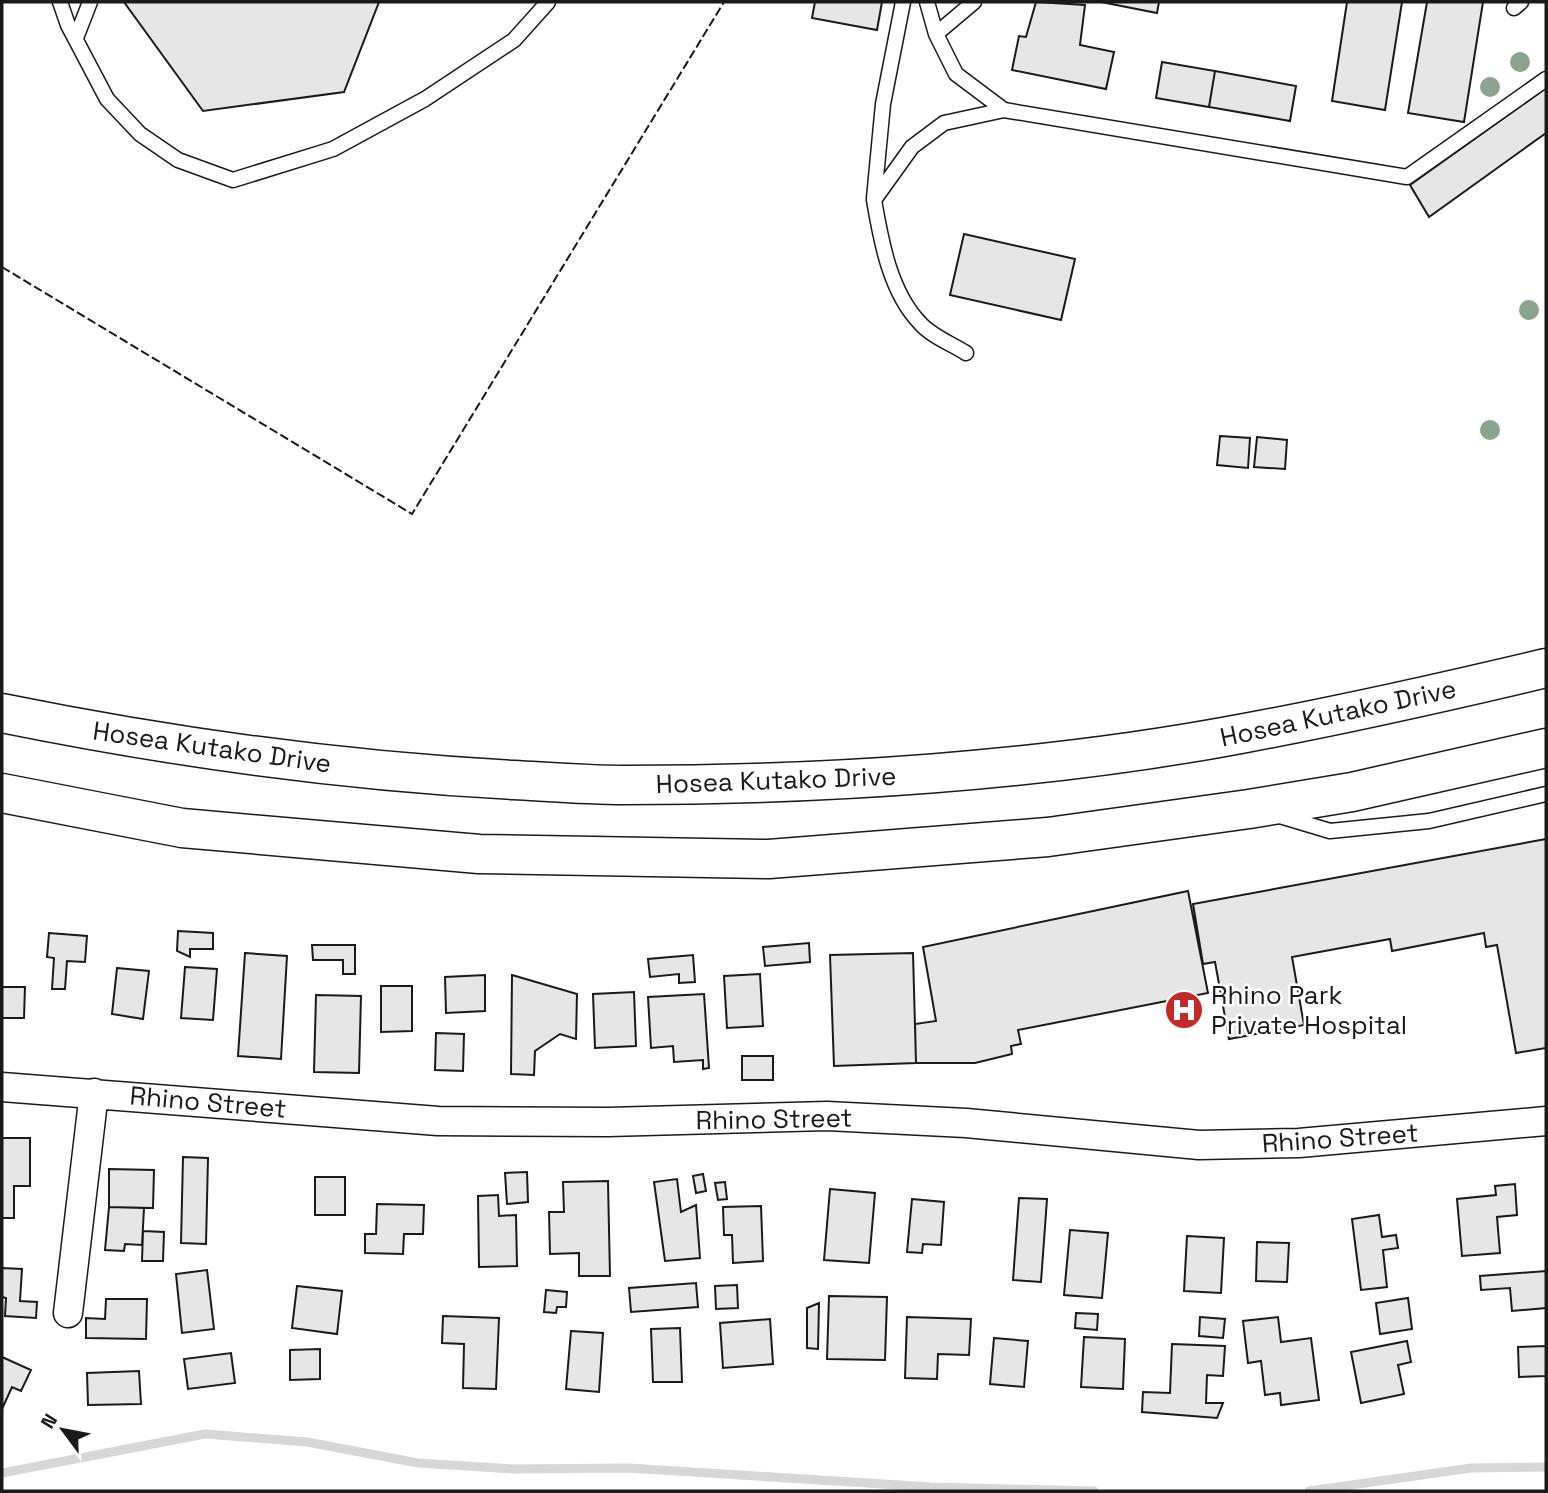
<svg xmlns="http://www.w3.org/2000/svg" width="1548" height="1493" viewBox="0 0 1548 1493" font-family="'Space Grotesk',sans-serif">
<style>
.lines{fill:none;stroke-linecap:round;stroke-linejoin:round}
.stream{stroke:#d7d7d7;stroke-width:9}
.building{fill:#e6e6e6;stroke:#1a1a1a;stroke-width:2}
.service-casing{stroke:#1a1a1a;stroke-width:17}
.minor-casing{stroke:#1a1a1a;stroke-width:31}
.primary-casing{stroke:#1a1a1a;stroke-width:41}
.service{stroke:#fff;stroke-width:14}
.minor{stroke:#fff;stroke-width:28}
.primary{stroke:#fff;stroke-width:38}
.fence{stroke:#1a1a1a;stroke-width:2;stroke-dasharray:9 3.5;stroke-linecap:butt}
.tree{fill:#8aa48f}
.labels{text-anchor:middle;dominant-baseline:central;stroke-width:5;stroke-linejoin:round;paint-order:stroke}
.street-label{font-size:26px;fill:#1a1a1a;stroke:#fff}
.poi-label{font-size:26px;fill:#1a1a1a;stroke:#fff;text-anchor:start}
</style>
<rect width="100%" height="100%" fill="#fff"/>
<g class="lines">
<path class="stream" d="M2,1473L205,1434L307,1442L418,1463L513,1469L629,1468L931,1487L1094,1491
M1309,1491L1471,1468L1546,1467"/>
</g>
<path class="building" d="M124,2H379L344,92L203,111Z
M815,2H882L877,30L812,18Z
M1036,2L1085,5L1080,45L1114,52L1106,89L1012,70L1019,36L1026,37Z
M1101,2H1159L1157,13Z
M1347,2H1402L1385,110L1332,101Z
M1427,2H1483L1464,122L1408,113Z
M1162,62L1215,71L1209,107L1156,98Z
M1215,71L1296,86L1290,121L1209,107Z
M1546,88V133L1429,217L1410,185Z
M964,234L1075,259L1061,320L950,295Z
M1220,436L1250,438L1248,468L1217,465Z
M1257,437L1287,440L1285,469L1254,467Z
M1546,839V1048L1516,1053L1497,945L1486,947L1484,933L1392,951L1390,939L1292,957L1304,1025L1229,1039L1215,962L1203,964L1193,904Z
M1188,891L1208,993L1018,1030L1021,1044L1011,1046L1012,1054L975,1063H916L915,1024L936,1021L923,947Z
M178,931L213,933V949H190V957L177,951Z
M49,933L87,936L85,962L67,961L65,989H52L54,958L47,957Z
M809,943L810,962L765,966L763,947Z
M312,945H355V974H343V960H313Z
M245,953L287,956L281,1059L238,1056Z
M913,953L916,1063L834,1066L830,955Z
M693,955L695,982L679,983V974L650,977L648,959Z
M185,967L217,969L213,1020L181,1018Z
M117,968L149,971L143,1019L112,1014Z
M760,974L763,1026L727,1028L724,976Z
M485,975V1011L446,1013L445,977Z
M512,975L577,994L576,1039L560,1034L535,1051L534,1075L511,1074Z
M381,986H412V1031L381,1032Z
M2,987H25L24,1018H2Z
M634,992L636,1046L595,1048L593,994Z
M704,994L709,1068L703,1069V1060L674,1062L673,1046L651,1048L648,997Z
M316,995L361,996L359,1073L314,1072Z
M436,1033L464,1034L463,1071L435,1070Z
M742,1056H773V1080H742Z
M2,1138H30V1186H14V1218H2Z
M183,1157L208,1158L206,1244L181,1243Z
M109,1169L154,1170L153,1208L109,1207Z
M527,1172L528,1202L507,1204L505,1173Z
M703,1174L706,1191L696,1193L693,1176Z
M315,1177H345V1215H315Z
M677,1179L681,1212L696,1205L700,1258L665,1261L654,1182Z
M608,1181L610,1276H579V1253L550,1254L549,1212H564L563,1182Z
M725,1182L727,1199L718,1200L715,1183Z
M1515,1184L1517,1215L1497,1217L1500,1253L1462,1256L1457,1199L1496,1195L1495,1186Z
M830,1189L875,1193L869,1263L824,1260Z
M498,1195L499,1216L516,1215L517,1266L479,1267L478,1196Z
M1019,1198L1047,1199L1041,1282L1013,1280Z
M912,1199L944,1202L941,1245L923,1244L922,1253L907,1252Z
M377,1204L424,1205L423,1234H404L403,1254L365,1253V1234H376Z
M761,1206L763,1261L733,1263L732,1235H724L723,1207Z
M109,1207L144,1208L142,1245L125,1244L124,1251L105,1250Z
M1379,1215L1382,1237L1396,1235L1398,1248L1383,1250L1387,1287L1361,1290L1352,1219Z
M1070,1230L1108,1233L1102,1298L1064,1295Z
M143,1231L164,1232L163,1261H142Z
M1187,1236L1224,1238L1221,1293L1184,1291Z
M1257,1242L1289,1243L1287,1282L1256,1281Z
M2,1268L22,1269L20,1301L37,1302L36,1318L5,1316L6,1298L2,1297Z
M207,1270L214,1329L182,1333L176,1274Z
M1546,1271V1308L1512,1311L1510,1288L1481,1290L1480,1276Z
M696,1283L698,1307L631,1312L629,1288Z
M737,1285L738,1308L716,1309L715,1286Z
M297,1286L342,1291L337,1334L292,1328Z
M546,1290L567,1292L566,1307H557L556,1313L544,1312Z
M829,1296L887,1297L885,1360L827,1359Z
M1408,1298L1412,1329L1380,1334L1376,1303Z
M106,1299H147L146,1339L86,1338V1318L105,1319Z
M819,1303L818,1349L807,1348V1308Z
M1076,1313L1098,1314L1097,1330L1075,1328Z
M443,1316L499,1318L496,1389L463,1388L464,1344L442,1343Z
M907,1317L971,1319L969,1355L938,1354L937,1379L905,1378Z
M1200,1317L1225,1319L1223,1338L1199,1336Z
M1278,1317L1281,1342L1311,1338L1319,1400L1281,1405L1280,1393L1265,1395L1261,1361L1248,1363L1243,1321Z
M770,1319L773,1364L723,1368L720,1323Z
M680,1328L682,1382H653L651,1329Z
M571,1331L603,1333L599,1392L566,1389Z
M1084,1337L1125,1339L1123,1389L1081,1387Z
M994,1338L1028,1341L1024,1387L990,1384Z
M1407,1341L1411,1362L1398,1365L1404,1394L1361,1403L1351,1352Z
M1172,1344L1225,1346L1223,1376L1207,1375L1206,1403H1223L1217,1418L1142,1412L1143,1392L1170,1393Z
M1546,1346V1376L1519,1377L1518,1347Z
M320,1349V1379L290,1380V1350Z
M231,1353L235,1383L188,1389L184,1359Z
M2,1357L31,1370L21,1391L12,1387L2,1409Z
M139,1371L141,1404L88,1405L87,1373Z"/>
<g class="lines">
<defs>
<path id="service" d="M60,2L68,25L107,99L140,134L178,160L233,180L333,149L425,99L514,40L548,2
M927,2L936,34L956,74L1004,110L1407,177L1546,79
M1514,8L1521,2
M936,34L974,2
M76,38L90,2
M874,198L883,104L903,2
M966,353C952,344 931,336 920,323C890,292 881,241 874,200L912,147L944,123L1004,110
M1280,816L1330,831L1429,821L1546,794"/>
<path id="minor" d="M2,1087L438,1121L608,1122L827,1116L966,1123L1199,1145L1299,1143L1546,1121
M68,1313L94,1093"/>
<path id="primary" d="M2,713C170,747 342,771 514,780C550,782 587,785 624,785C824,785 1043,771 1240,734C1343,715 1445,692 1546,668
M2,793L182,828L479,854L769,859L1048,837L1249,809L1352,792L1546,748"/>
</defs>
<use href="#service" class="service-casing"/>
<use href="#minor" class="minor-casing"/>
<use href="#primary" class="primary-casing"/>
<use href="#service" class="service"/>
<use href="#minor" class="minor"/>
<use href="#primary" class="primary"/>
<path class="fence" d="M2,267L412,514L724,2"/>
</g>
<g class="tree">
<circle cx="1520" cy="62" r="10"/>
<circle cx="1490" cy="87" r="10"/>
<circle cx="1529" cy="310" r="10"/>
<circle cx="1490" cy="430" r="10"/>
</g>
<defs>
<symbol id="hospital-disc" viewBox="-11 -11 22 22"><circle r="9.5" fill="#c62828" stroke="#fff"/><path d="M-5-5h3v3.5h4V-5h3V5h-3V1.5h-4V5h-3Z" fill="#fff"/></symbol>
</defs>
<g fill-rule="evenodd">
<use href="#hospital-disc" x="1162" y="988" width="44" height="44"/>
</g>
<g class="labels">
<g class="street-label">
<text transform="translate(1338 713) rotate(-12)">Hosea Kutako Drive</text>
<text transform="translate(212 747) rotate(8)">Hosea Kutako Drive</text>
<text transform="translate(776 780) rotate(-2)">Hosea Kutako Drive</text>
<text transform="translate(208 1102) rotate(5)">Rhino Street</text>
<text transform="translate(774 1119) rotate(-1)">Rhino Street</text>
<text transform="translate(1340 1138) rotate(-4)">Rhino Street</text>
</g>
<g class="poi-label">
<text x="1211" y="995">Rhino Park<tspan x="1211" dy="30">Private Hospital</tspan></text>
</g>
</g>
<rect width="1548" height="1493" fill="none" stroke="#1a1a1a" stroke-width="7"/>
<g transform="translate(63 1430) rotate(302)" stroke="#ffffff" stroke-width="5" paint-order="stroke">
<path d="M0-5L12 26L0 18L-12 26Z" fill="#1a1a1a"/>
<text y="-10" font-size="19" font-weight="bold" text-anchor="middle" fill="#1a1a1a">N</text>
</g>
</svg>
